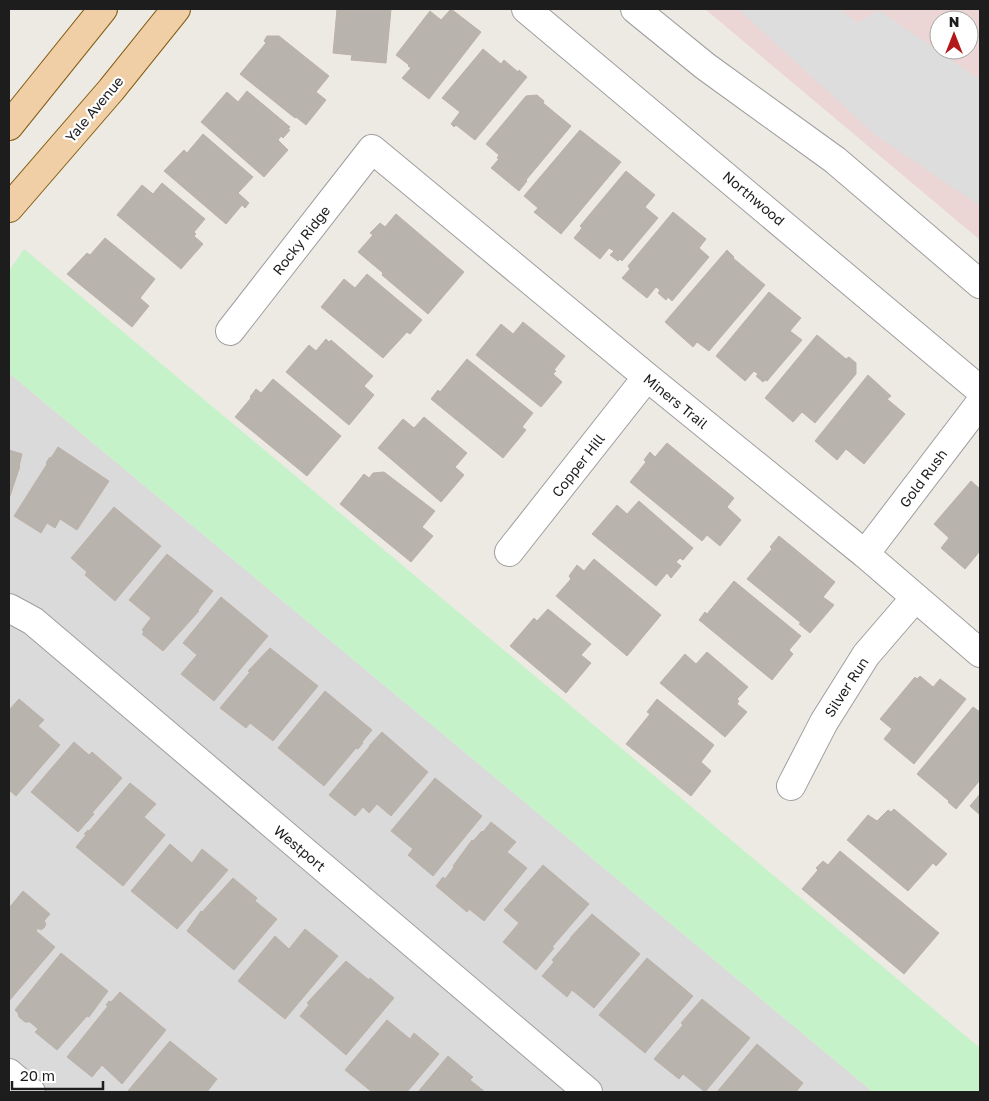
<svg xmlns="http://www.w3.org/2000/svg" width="989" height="1101" viewBox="0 0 989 1101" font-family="'Golos Text',sans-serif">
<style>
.residential{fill:#dbdada}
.commercial{fill:#ecd5d5;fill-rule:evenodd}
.park{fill:#c5f2c8}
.parking{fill:#ddd}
.building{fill:#b9b3ad;stroke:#bcb1a8}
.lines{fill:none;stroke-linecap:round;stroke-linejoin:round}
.minor-casing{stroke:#9e9e9e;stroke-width:30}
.major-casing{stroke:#835c12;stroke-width:30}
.minor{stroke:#fff;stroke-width:28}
.major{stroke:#f0cfa6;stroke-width:28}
.labels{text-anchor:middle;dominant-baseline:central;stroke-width:4.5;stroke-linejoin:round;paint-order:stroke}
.street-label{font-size:14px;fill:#1d1d1d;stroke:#fff}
</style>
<rect width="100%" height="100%" fill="#edeae4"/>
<path class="residential" d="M9,373L873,1092H9Z"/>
<path class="commercial" d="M705,9H980V241V240ZM939,20H969V50H939Z"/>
<path class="park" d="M24,249L980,1048V1092H873L9,373V271Z"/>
<path class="parking" d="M738,9H840L857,23L879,10L980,80V206L875,135Z"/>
<path class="building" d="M337,9H391L386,63L351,60L352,55L333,53Z
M451,9L481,32L429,99L402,78L411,68L408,66L409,65L396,55L430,11L441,20Z
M267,36H279L329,76L316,92L326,100L306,125L296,117L295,118L240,74L266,43L264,41Z
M483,49L501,64L504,60L518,72L519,70L527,77L475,140L456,125L454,127L451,124L460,112L442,98Z
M247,91L290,127L288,129L290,130L283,138L281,136L278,140L288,150L264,177L201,122L227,92L238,102Z
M537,95L544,101L543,103L571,126L526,180L527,181L519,191L491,168L499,159L497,158L499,155L486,144L526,96Z
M580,130L621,162L561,234L534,212L538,208L524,196Z
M203,134L253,177L238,193L249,203L245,208L242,205L226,224L164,171L184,150L187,153Z
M626,171L655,195L645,207L658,218L622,261L620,259L618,261L610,255L614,251L609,248L600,259L574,238L582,228L580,226Z
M162,183L205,219L194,232L196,234L194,236L203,244L181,269L117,215L142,185L153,194Z
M673,212L706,239L699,248L709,257L672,301L668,297L666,300L658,293L660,290L656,287L647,298L622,278L630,269L628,266Z
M396,214L464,272L428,314L382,275L383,273L358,252L373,235L370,233L380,223L385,227Z
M105,238L155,279L140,298L149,306L132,327L67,274L87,253L90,255Z
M727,250L734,257L733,258L765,285L709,351L697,342L693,347L665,322Z
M367,274L422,320L410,334L407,332L383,358L321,307L344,279L355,288Z
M769,292L801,318L790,331L802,340L767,381L765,380L763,382L756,376L758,374L754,371L745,381L716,356Z
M523,322L565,356L554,370L556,371L553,374L562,382L541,407L476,355L501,324L513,334Z
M817,335L846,359L849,357L856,363V374L815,423L802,412L793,422L765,398Z
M326,339L329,342L331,340L373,376L364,386L374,395L349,425L286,372L309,345L316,351Z
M467,359L533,413L522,427L526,430L503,458L431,399L438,390L440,392Z
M868,375L891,396L887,399L905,414L864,464L846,449L837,460L815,441Z
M273,379L341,436L307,476L235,417L251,398L250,397L256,389L261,393Z
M424,417L467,453L455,467L464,475L441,502L378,448L403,419L414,428Z
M667,443L734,498L727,507L741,520L720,546L707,535L702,541L630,482L646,462L644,460L650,452L655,457Z
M58,447L109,481L77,530L60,519L55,528L47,523L41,533L14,516L47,464L46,463L50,457L51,458Z
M9,450L22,454L19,466H20L9,499Z
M384,472L435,511L422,527L433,536L411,562L340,504L364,474L369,478L373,473Z
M971,481L980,489V551L965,569L941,548L949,538L934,524Z
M639,501L693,548L683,560L680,558L676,562L681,566L671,578L667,573L656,586L592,534L617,505L627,514Z
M114,507L161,546L115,601L85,575L87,572L71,558Z
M779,536L835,582L823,597L834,605L810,633L799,624L801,623L747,579L772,549L770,547Z
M167,554L213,591L198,610L199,611L163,651L142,634L144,632L142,630L151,618L129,600Z
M594,559L661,615L627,656L556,596L571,579L569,576L577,565L584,571Z
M734,581L801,636L789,650L793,654L772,680L699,620L705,612L707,614Z
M221,597L268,636L214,701L181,674L197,655L183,643Z
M548,609L591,644L581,655L591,663L566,693L510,646L534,618L537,621Z
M270,648L318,686L273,741L250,723L246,728L220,708L250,672L248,671Z
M707,652L748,687L737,699L739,701L737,704L747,712L725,737L660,683L685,654L696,664Z
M920,676L933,687L940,679L966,699L914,764L884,739L892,729L880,719L915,677L917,679Z
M325,691L372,730L362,742L363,743L358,749L356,748L324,786L278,748Z
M19,699L44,720L38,726L60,745L16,796L9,790V710Z
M657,699L714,745L701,762L711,771L691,796L626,744L650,714L647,712Z
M973,707L980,712V780L956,809L948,802L949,801L917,774Z
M382,732L428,772L391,816L377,804L369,813L363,807L355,816L329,795L370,746H369Z
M74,742L89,755L92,752L122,778L92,813L94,814L78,832L31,792Z
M435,778L482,816L433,876L408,855L413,849L391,831Z
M130,783L156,804L144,817L165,835L123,886L76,847L86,835L84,834L88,830L89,831Z
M980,794V815L970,806Z
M894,809L947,854L936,866L933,863L908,891L847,840L868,815L877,821L888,810L891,812Z
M491,822L516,842L507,852L527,868L484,921L469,909L467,912L436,886L443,877L445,879L454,867L453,866L472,840L473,841L482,831L483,832Z
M170,844L192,863L202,849L228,870L177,929L131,891Z
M840,851L939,933L904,974L802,889L818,870L816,868L823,861L828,865Z
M543,865L589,904L552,947L554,948L536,970L503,942L519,923L504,910Z
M233,878L257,898L255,901L277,919L234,970L187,931L201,911L202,912Z
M23,891L50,914L44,921L46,924L44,928L40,930L38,928L36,931L55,947L9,1001V908Z
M592,914L640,954L594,1008L572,990L567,997L542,976L554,962L552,960L571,938H570Z
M305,929L338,956L285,1019L238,981L275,936L289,949Z
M61,953L108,991L89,1017L87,1016L57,1050L35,1032L38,1029L30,1022H25L19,1017L18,1013L15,1010Z
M647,958L693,996L645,1053L599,1015Z
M346,961L369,980L370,978L394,998L346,1055L300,1016L309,1005L307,1003Z
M120,992L166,1030L122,1084L102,1065L92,1077L67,1057L108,1006L106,1005L109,1001L111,1002Z
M702,999L750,1038L705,1092L683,1074L679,1079L654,1059L683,1025L681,1023Z
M387,1020L410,1039L414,1033L439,1054L407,1092H372L345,1070Z
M170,1041L217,1079L207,1092H127Z
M757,1044L803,1083L796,1092H717Z
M448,1056L473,1077L470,1080L485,1092H418Z"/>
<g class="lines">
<defs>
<path id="minor" d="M526,9L980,390
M635,9L705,66L835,160L980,284
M230,331L372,149L647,377L865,554L980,653
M509,552L647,377
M865,554L980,403
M9,608L33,621L588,1092
M791,786L824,722L866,655L915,598
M9,1073L31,1092"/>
<path id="major" d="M9,126L103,9
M9,208L111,90L176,9"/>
</defs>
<use href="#minor" class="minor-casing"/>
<use href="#major" class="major-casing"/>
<use href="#minor" class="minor"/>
<use href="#major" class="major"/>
</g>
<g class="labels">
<g class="street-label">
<text transform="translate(94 109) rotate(-50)">Yale Avenue</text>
<text transform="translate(754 198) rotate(40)">Northwood</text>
<text transform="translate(301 240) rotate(-52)">Rocky Ridge</text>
<text transform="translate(676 401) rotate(39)">Miners Trail</text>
<text transform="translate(578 465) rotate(-52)">Copper Hill</text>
<text transform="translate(923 478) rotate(-53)">Gold Rush</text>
<text transform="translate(846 687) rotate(-57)">Silver Run</text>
<text transform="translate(300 848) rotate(40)">Westport</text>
</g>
</g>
<rect width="989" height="1101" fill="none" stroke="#1d1d1d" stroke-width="20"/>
<g transform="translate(954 35)"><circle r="24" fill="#ffffff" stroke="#a5a5a5"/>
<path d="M0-4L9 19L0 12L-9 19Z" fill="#b1191b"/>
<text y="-8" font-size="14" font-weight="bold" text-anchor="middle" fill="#1d1d1d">N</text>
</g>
<path d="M12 1081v8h91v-8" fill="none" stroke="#1d1d1d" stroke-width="2.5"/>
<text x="20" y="1081" font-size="15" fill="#1d1d1d" stroke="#ffffff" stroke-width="4" paint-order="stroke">20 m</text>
</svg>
